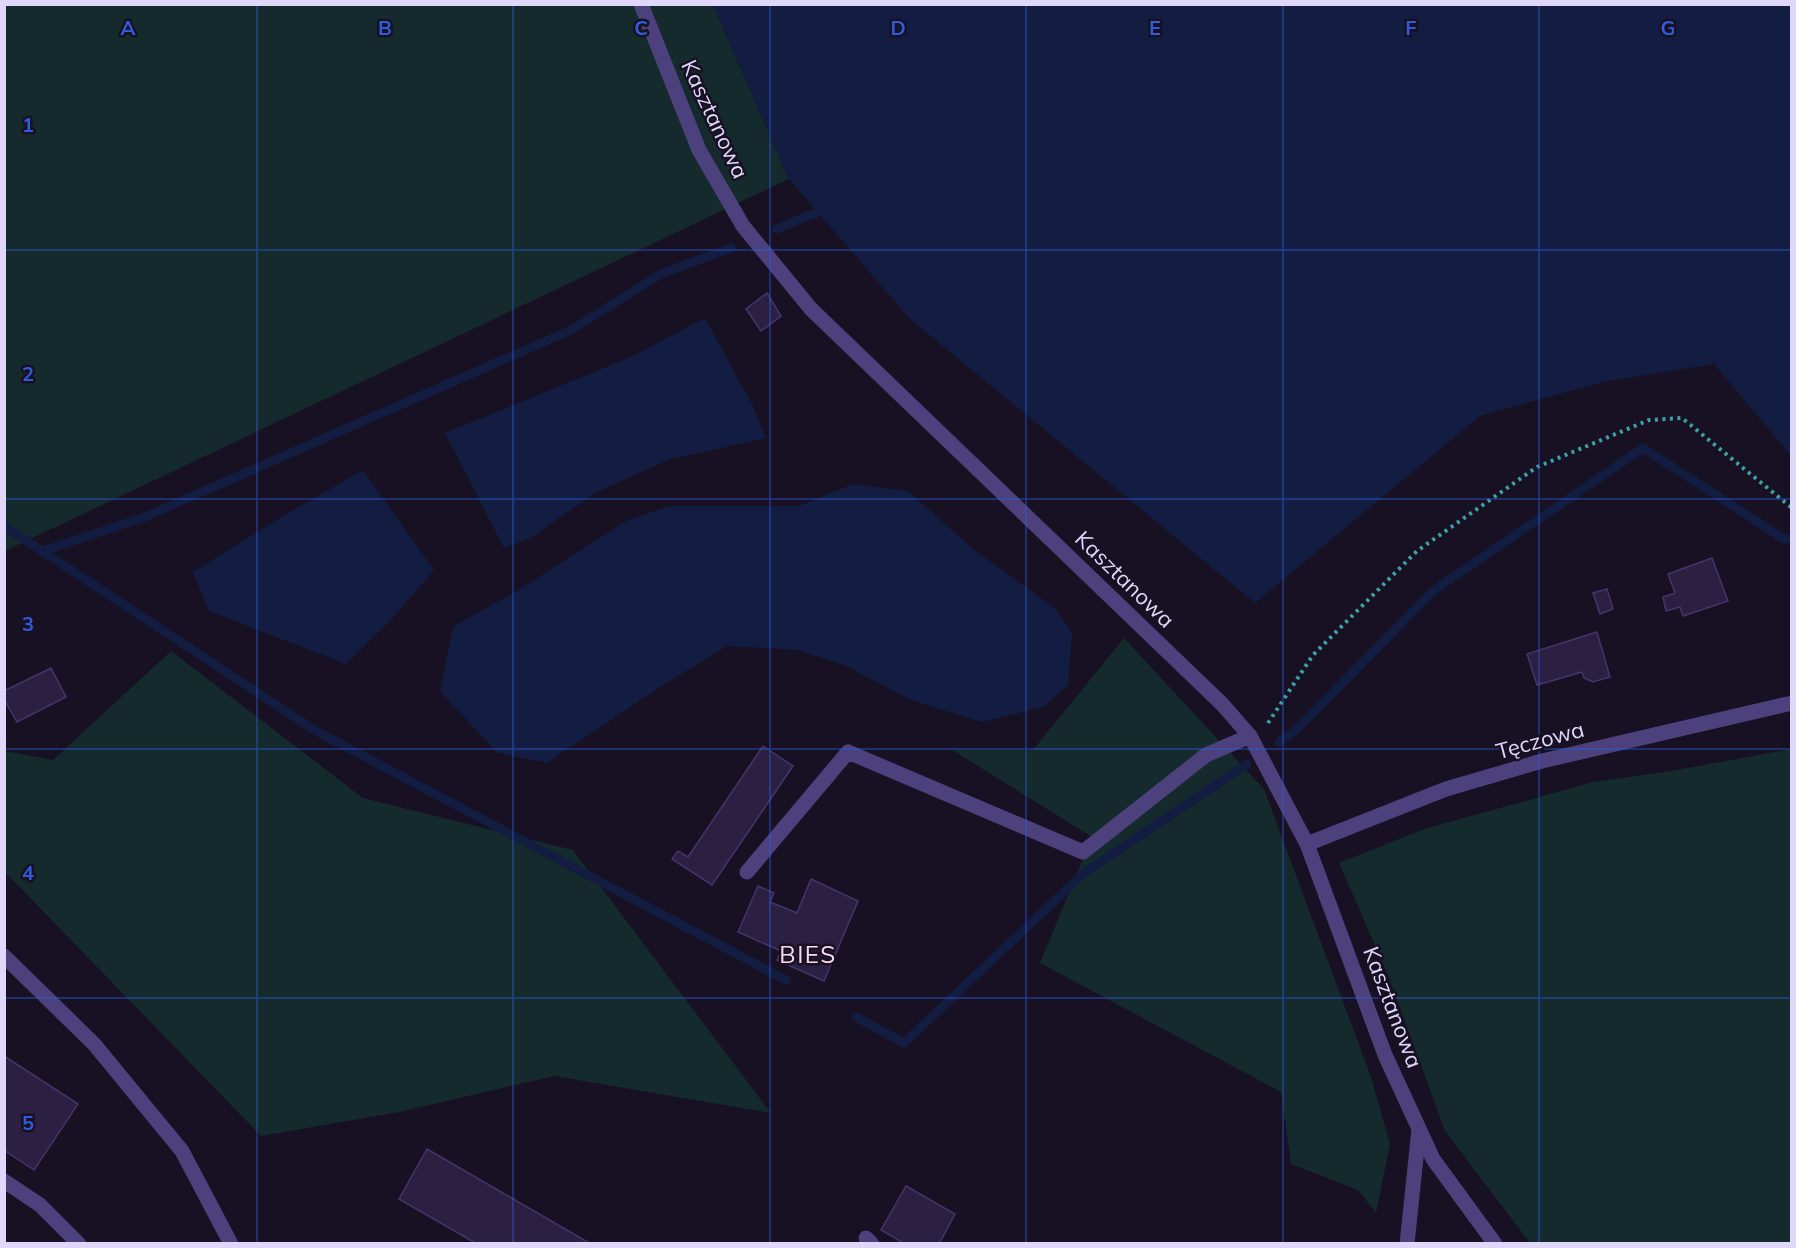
<svg xmlns="http://www.w3.org/2000/svg" width="1796" height="1248" viewBox="0 0 1796 1248" font-family="Mulish,sans-serif">
<style>
.green{fill:#152a2c}
.water{fill:#121d41}
.lines{fill:none;stroke-linecap:round;stroke-linejoin:round}
.stream{stroke:#121d41;stroke-width:9}
.building{fill:#2b1f42;stroke:#46346b;stroke-width:1.5}
.path{stroke:#3ca1a9;stroke-width:4;stroke-dasharray:3 4.5;stroke-linecap:butt}
.service{stroke:#4c417d;stroke-width:15}
.minor{stroke:#4c417d;stroke-width:15}
.grid{fill:none;stroke:#305cdc;stroke-width:1.5;stroke-opacity:0.55}
.labels{text-anchor:middle;dominant-baseline:central;stroke-width:5;stroke-linejoin:round;paint-order:stroke}
.street-label{font-size:22px;fill:#e0d7fb;stroke:#171123}
.neighbourhood-label{font-size:24px;letter-spacing:1.5px;fill:#fbd9ea;stroke:#171123}
.grid-label{font-size:20px;text-anchor:middle;font-weight:bold;fill:#305cdc;stroke:#171123;stroke-width:5;stroke-linejoin:round;paint-order:stroke}
</style>
<rect width="100%" height="100%" fill="#171123"/>
<path class="green" d="M5,5H713L789,179L5,551Z
M1124,638L1264,789L1371,1077L1390,1144L1376,1213L1358,1190L1291,1164L1281,1092L1040,963L1092,837L952,750H1033Z
M171,651L363,798L573,850L771,1113L554,1076L399,1112L261,1136L5,872V751L53,760Z
M1791,749V1243H1530L1445,1131L1388,975L1339,863L1424,829L1593,782L1671,771Z"/>
<path class="water" d="M713,5H1791V456L1714,364L1603,382L1480,416L1255,603L910,319L789,179Z
M705,318L752,404L766,438L668,460L597,492L529,539L504,548L445,433L633,356Z
M363,470L434,570L390,621L346,664L209,611L193,572L278,519Z
M853,484L908,491L972,548L1056,609L1072,633L1068,685L1043,707L982,722L911,700L844,665L798,650L727,646L660,687L547,763L497,753L440,691L453,627L520,589L626,521L669,506H799Z"/>
<g class="lines">
<path class="stream" d="M777,229L817,212
M4,526L316,731L786,980
M43,551L145,517L571,330L661,274L731,248
M1279,742L1295,731L1433,591L1643,448L1784,539L1792,538
M856,1017L904,1043L1084,873L1247,764"/>
</g>
<path class="building" d="M767,293L781,316L761,331L746,309Z
M1712,558L1728,601L1683,616L1680,607L1666,611L1663,597L1675,593L1668,574Z
M1607,589L1613,609L1600,614L1593,593Z
M1597,632L1610,677L1593,682L1584,678L1582,672L1537,685L1527,654Z
M51,668L66,697L17,722L4,699V691Z
M763,746L793,766L712,885L672,859L678,851L688,857Z
M811,879L858,901L824,981L777,960L781,951L738,932L758,886L774,893L770,902L797,913Z
M4,1056L78,1104L34,1170L4,1150Z
M427,1149L591,1244H477L399,1199Z
M906,1186L955,1214L939,1244H905L881,1230Z"/>
<g class="lines">
<path class="path" d="M1268,723L1313,655L1417,551L1537,467L1649,420L1682,418L1792,508"/>
<path class="service" d="M747,872L848,752L1083,852L1206,755L1250,736
M4,956L94,1044L182,1151L231,1244
M4,1181L40,1205L79,1244
M866,1238L872,1244"/>
<path class="minor" d="M641,4L699,150L743,226L811,309L1222,704L1250,736L1307,844L1385,1055L1433,1159L1495,1244
M1307,844L1446,789L1542,761L1792,703
M1407,1244L1419,1129"/>
</g>
<path class="grid" d="M257,4V1244M513,4V1244M770,4V1244M1026,4V1244M1283,4V1244M1539,4V1244M4,250H1792M4,499H1792M4,749H1792M4,998H1792"/>
<g class="labels">
<g class="street-label">
<text transform="translate(715 119) rotate(65)">Kasztanowa</text>
<text transform="translate(1125 579) rotate(44)">Kasztanowa</text>
<text transform="translate(1540 740) rotate(-15)">Tęczowa</text>
<text transform="translate(1393 1007) rotate(69)">Kasztanowa</text>
</g>
<g class="neighbourhood-label">
<text x="808" y="954">BIES</text>
</g>
</g>
<g class="grid-label">
<text x="128" y="35">A</text>
<text x="385" y="35">B</text>
<text x="641" y="35">C</text>
<text x="898" y="35">D</text>
<text x="1155" y="35">E</text>
<text x="1411" y="35">F</text>
<text x="1668" y="35">G</text>
<text x="28" y="132">1</text>
<text x="28" y="381">2</text>
<text x="28" y="631">3</text>
<text x="28" y="880">4</text>
<text x="28" y="1130">5</text>
</g>
<rect width="1796" height="1248" fill="none" stroke="#e0d7fb" stroke-width="12"/>
</svg>
